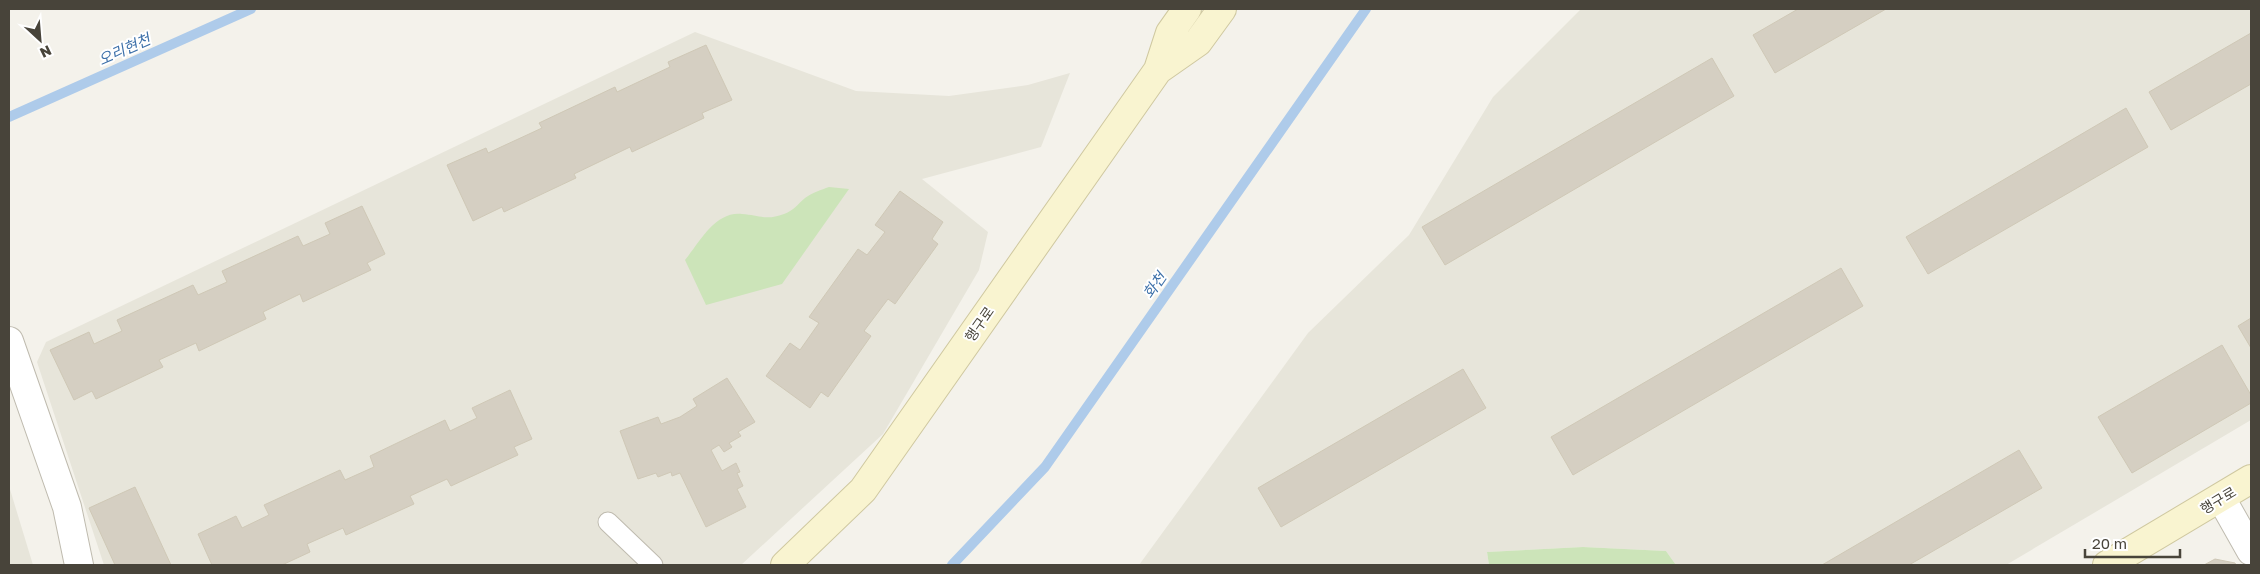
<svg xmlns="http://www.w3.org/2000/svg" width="2260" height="574" viewBox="0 0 2260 574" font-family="'Golos Text','Noto Sans KR',sans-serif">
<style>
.residential{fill:#e7e5da}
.green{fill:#cce4b9}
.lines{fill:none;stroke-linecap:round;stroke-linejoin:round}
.stream{stroke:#aecbea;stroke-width:10}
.building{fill:#d5cfc2;stroke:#cfc8b6}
.lane-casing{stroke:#bfbbaf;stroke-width:21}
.street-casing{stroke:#bfbbaf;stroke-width:30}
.secondary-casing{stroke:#cfc8a0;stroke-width:30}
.lane{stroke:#fff;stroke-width:19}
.street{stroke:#fff;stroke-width:28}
.secondary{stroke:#f9f4d0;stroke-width:28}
.labels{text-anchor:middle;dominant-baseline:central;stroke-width:4;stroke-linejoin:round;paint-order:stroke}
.street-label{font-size:14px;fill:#48443a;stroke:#fff}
.water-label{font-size:15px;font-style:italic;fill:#3d70a9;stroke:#fff}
</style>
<rect width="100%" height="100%" fill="#f4f2eb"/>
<path class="residential" d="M1581,9H2251V420L2006,565H1676L1666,551L1583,547L1487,552L1489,565H1139L1308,333L1409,235L1493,97Z
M695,32L856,91L949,96L1028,85L1070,73L1041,147L922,179L988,232L979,270L883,434L741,565H104L37,362L46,342Z
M9,486L33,565H9Z"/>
<path class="green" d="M829,187L849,189L782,284L706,305L685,260C700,242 715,211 742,214C759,215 766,221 784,214C793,211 798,204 805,198C813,192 821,190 829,187Z
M1583,547L1666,551L1676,565H1489L1487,552Z"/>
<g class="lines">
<path class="stream" d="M9,117L251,9
M952,565L1045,467L1366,9"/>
</g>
<path class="building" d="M1798,9H1886L1775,73L1753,35Z
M2251,33V84L2171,130L2149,92Z
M706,45L732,100L702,113L704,118L632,152L630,147L574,174L576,178L504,212L502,207L473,221L447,165L486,148L488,153L542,128L539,123L615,87L617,92L670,67L668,62Z
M1712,58L1734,96L1445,265L1422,227Z
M2126,108L2148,147L1928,274L1906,237Z
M900,191L943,222L932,239L938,244L895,304L888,299L864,331L871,336L828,397L821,392L810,408L766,376L790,343L800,350L819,323L809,317L858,249L867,255L885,232L875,225Z
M362,206L385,254L367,263L371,270L303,302L300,294L263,312L266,319L199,351L196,343L159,360L163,367L96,399L92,391L74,400L50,350L89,332L94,344L122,331L117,320L193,285L198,295L227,282L222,271L298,236L303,246L330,234L325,223Z
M1841,268L1863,306L1573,475L1551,437Z
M2251,318V348L2238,326Z
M2222,345L2251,395V403L2132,473L2098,417Z
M1463,369L1486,408L1281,527L1258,488Z
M727,378L755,422L738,432L741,436L729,443L732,447L724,452L719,445L711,450L722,471L736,463L740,472L737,473L743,486L737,489L746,507L706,527L680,473L672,476L671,472L658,477L656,473L638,479L620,431L658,417L661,424L680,417L697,406L693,399Z
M510,390L532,439L514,447L518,455L451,486L447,479L410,496L414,504L346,535L343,528L307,544L310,552L282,565H212L198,534L236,516L242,528L269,515L264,505L340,470L345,480L374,467L370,456L445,420L450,431L477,418L472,408Z
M2019,450L2042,488L1909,565H1822Z
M135,487L171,565H115L89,508Z
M2215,559L2235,563L2236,565H2204Z"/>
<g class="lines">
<defs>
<path id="lane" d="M608,522L653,565"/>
<path id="street" d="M9,341L67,507L79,565
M2221,498L2251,551"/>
<path id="secondary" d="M1158,70L1198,42L1222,9
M785,565L863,490L1158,70L1170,33L1187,9
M2107,565L2251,479"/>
</defs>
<use href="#lane" class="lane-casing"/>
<use href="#street" class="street-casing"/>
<use href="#secondary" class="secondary-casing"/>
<use href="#lane" class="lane"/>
<use href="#street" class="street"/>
<use href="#secondary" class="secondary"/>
</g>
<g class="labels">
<g class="street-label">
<text transform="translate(979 324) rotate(-55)">행구로</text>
<text transform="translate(2218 500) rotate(-31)">행구로</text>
</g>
<g class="water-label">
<text transform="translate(124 49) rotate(-24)">오리현천</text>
<text transform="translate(1154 285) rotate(-55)">화천</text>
</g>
</g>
<rect width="2260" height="574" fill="none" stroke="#48443a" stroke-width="20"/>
<g transform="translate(40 40) rotate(154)" stroke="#ffffff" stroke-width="4" paint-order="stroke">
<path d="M0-4L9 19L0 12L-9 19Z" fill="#48443a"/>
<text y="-8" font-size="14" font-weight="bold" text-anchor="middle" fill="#48443a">N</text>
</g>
<path d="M2085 549v8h95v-8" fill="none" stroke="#48443a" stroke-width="2.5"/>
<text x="2092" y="549" font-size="15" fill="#48443a" stroke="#ffffff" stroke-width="4" paint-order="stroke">20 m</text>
</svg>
